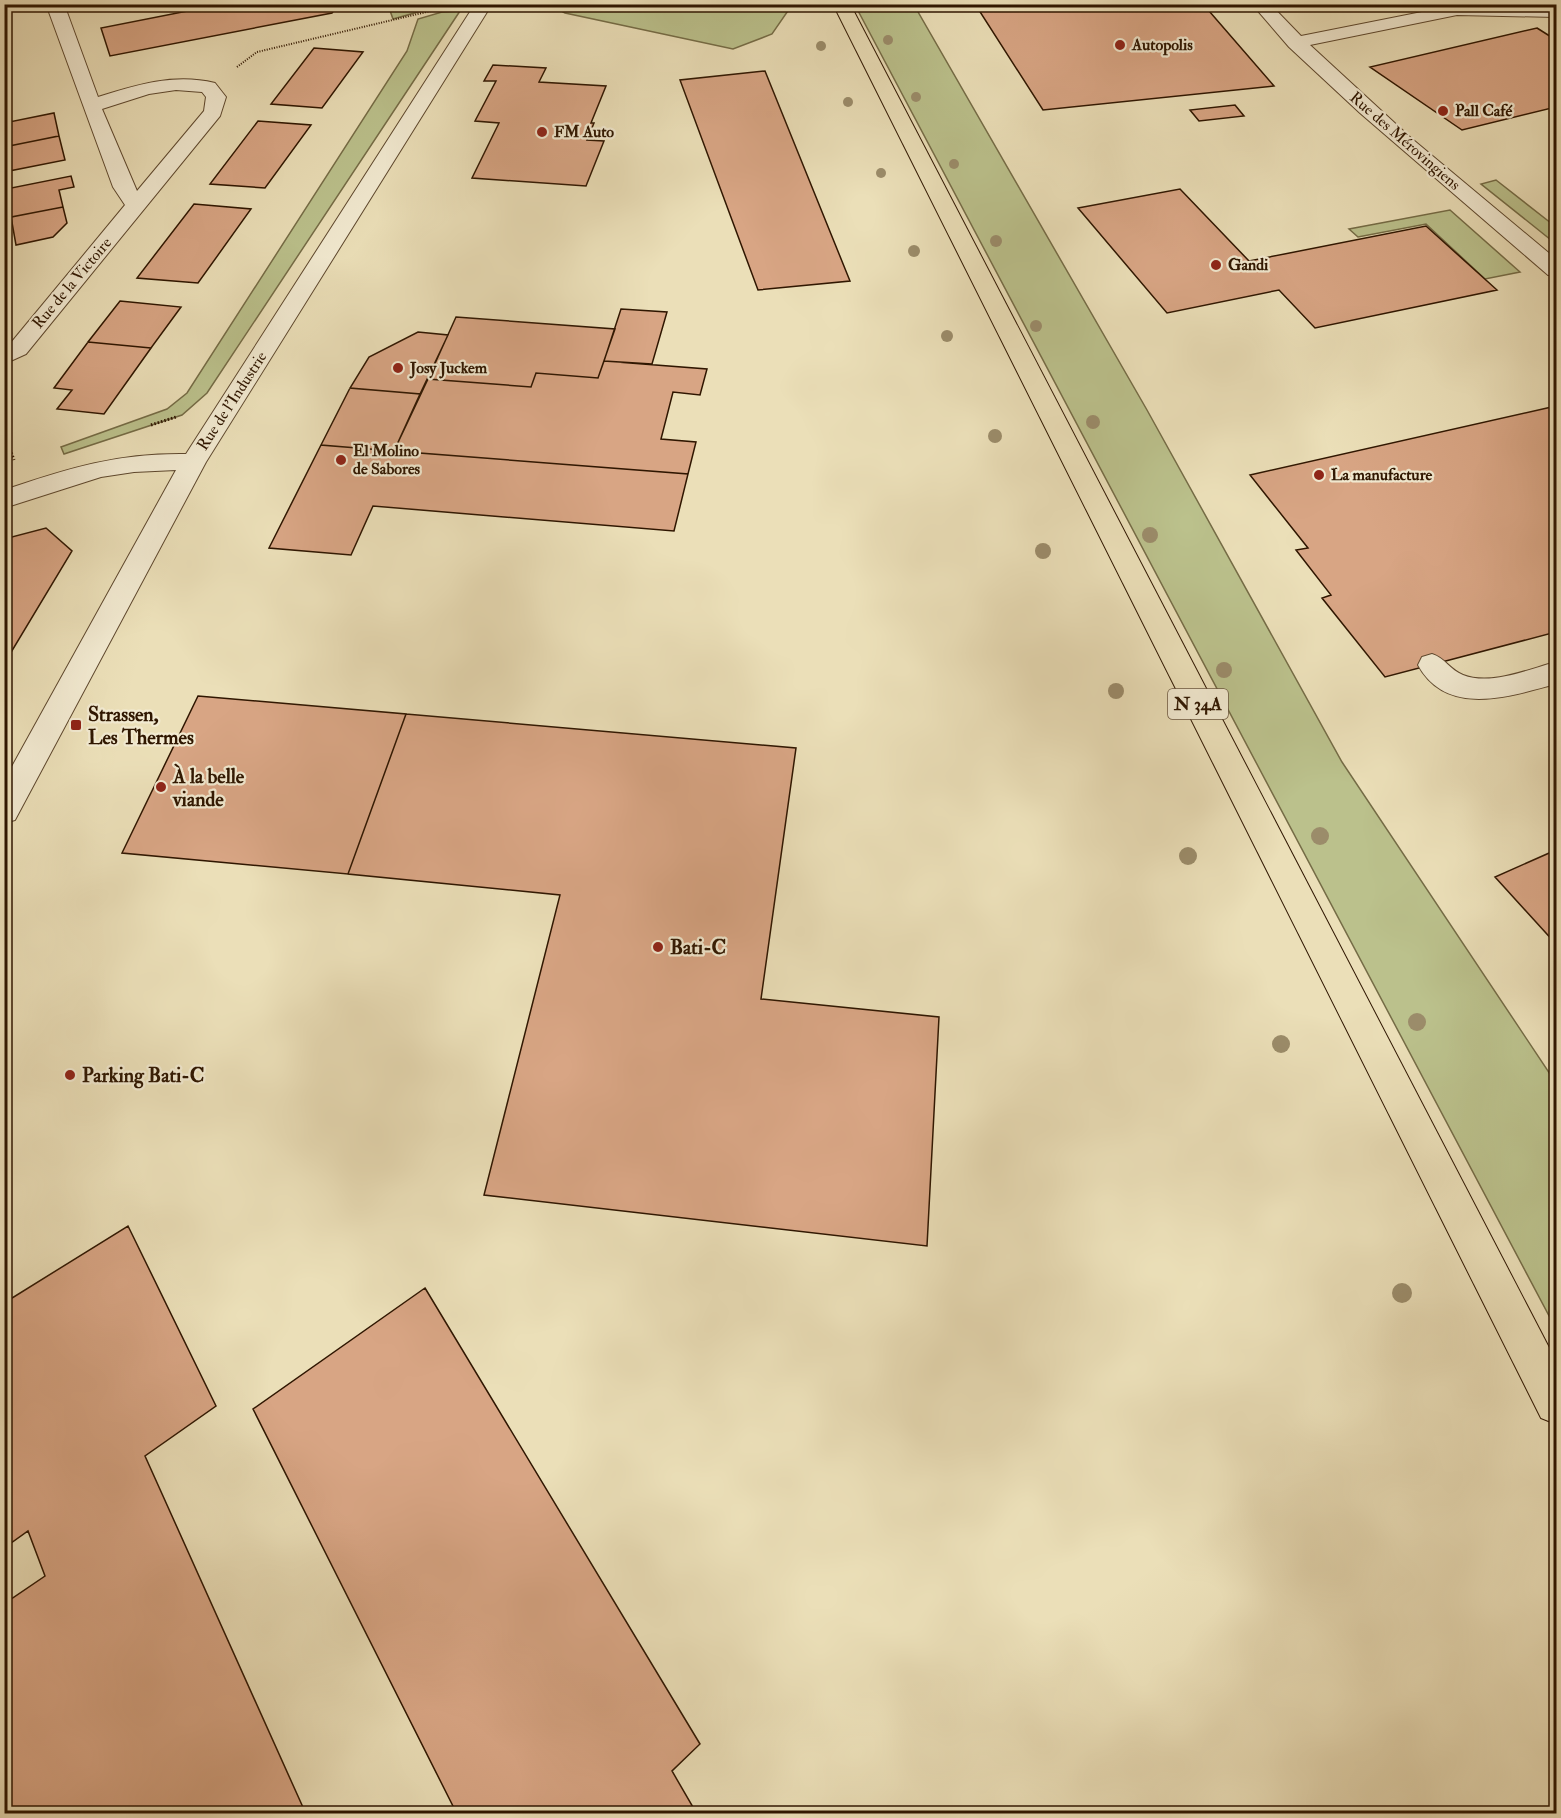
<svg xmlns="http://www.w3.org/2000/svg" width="1561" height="1818" viewBox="0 0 1561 1818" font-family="'IM FELL Double Pica',serif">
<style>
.green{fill:#bbc18c;stroke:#756c46;stroke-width:1.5}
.building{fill:#d8a584;stroke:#2f1600;stroke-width:1.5}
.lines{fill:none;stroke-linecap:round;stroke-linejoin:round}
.minor-casing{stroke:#5e482e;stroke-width:2}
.major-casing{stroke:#2f1600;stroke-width:2}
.path-far1{stroke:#2f1600;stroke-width:2;stroke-dasharray:1 1.5;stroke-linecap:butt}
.path{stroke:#2f1600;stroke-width:3;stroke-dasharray:1.5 2;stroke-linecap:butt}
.minor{fill:#f2ead1;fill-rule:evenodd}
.major{fill:#ebdfb8;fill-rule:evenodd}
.tree{fill:#9b8c6a}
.poi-dot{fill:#8f2418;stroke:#f2ead1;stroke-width:2}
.labels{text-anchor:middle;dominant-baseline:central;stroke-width:4.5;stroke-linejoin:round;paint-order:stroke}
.far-poi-label{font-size:16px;font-weight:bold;fill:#2f1600;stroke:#f2ead1;text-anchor:start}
.far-street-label{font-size:16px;fill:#2f1600;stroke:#f2ead1}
.shield{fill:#f2ead1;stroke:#6a563f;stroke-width:1.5}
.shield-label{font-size:18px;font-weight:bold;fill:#2f1600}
.poi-label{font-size:20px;font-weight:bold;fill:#2f1600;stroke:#f2ead1;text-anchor:start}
</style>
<rect width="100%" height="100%" fill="#ebdfb8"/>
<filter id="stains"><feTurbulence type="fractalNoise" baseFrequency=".00333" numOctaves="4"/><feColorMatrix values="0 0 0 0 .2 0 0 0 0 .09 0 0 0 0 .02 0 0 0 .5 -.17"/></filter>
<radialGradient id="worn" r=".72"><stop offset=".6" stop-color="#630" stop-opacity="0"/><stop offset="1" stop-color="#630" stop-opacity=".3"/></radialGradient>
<path class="green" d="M388,5H443L393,19Z
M550,5L792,4V5L772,34L733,49L565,13Z
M855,5H914L1147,410L1342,762L1556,1083V1329Z
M460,11L207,393L182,415L64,454L61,447L167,409L187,393L407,51L418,19L442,12Z
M1496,180L1556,227V244L1481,184Z
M1450,210L1520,272L1485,279L1426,224L1358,237L1349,229Z"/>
<path class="building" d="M223,4H339L332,13L110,56L101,28Z
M975,4H1203L1274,86L1043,110Z
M1537,28L1556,40V107L1462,130L1370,67Z
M314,48L363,52L322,108L271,104Z
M493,65L546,68L539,82L606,86L591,123H594L587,140L604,141L586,186L472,178L499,123L475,121L496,81H484Z
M765,71L850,281L758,290L680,80Z
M1235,105L1244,116L1199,121L1190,110Z
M54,113L59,136L4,147V123Z
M258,121L311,125L265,188L210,184Z
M59,136L65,160L4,172V147Z
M71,176L74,187L59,190L63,207L11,217L6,189Z
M1180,189L1249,261L1426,226L1497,290L1315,328L1279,290L1167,313L1078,208Z
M194,204L251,209L198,283L137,278Z
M63,207L67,223L53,237L16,245L11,217Z
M120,301L181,307L151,348L88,342Z
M621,309L667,312L652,364L604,361Z
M456,317L615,329L598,378L536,373L531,387L428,379Z
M418,332L448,335L420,394L350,388L369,357Z
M88,342L151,348L104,414L57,409L72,390L54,388Z
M604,361L707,369L700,395L673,392L661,439L696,442L688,474L394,451L428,379L531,387L536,373L598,378Z
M350,388L420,394L394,451L321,445Z
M1556,406V632L1385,677L1322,598L1331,595L1296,550L1308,548L1250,475Z
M321,445L394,451L688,474L674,531L373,506L351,555L269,548Z
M46,528L72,551L4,664V539Z
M198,696L406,714L348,874L122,853Z
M406,714L796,748L761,999L939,1017L927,1246L484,1195L560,895L348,874Z
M1556,850V944L1495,877Z
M128,1226L216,1406L145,1456L306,1814H4V1604L45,1576L28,1531L4,1548V1303Z
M425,1288L700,1744L672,1771L697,1814H457L253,1409Z"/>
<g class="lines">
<defs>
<path id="minor" d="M46,4H64L98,97C136,85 174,73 215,83L226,97L220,116L26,354L4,364V347L10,344L125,205L113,187ZM176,90L202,92L206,97L204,111L137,191L102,109L149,94Z
M475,4H492L206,462L15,820L4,823V781L176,470L134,472L101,477L4,508V490C69,468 117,453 186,454Z
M1252,4H1270L1301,36L1457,5L1556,7V17L1457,15L1310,45L1411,138L1556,259V276L1548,275L1360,113L1289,47Z
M1432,654C1445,658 1450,670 1463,675C1491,686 1529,669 1556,662V684C1510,696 1447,718 1418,665L1422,657Z"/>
<path id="major" d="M833,4H850L1556,1361V1424L1541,1418Z"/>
</defs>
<use href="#minor" class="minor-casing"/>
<use href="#major" class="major-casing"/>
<path class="path-far1" d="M106,4L108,10L138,4
M237,67L257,52L439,9"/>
<path class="path" d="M151,425L176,417
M4,433L14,460"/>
<use href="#minor" class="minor"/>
<use href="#major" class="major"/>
</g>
<g class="tree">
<circle cx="888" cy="40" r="5"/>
<circle cx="821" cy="46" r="5"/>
<circle cx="916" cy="97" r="5"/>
<circle cx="848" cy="102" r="5"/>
<circle cx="954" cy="164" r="5"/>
<circle cx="881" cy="173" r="5"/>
<circle cx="996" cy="241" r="6"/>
<circle cx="914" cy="251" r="6"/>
<circle cx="1036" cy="326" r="6"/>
<circle cx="947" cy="336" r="6"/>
<circle cx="1093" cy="422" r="7"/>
<circle cx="995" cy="436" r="7"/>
<circle cx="1150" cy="535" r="8"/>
<circle cx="1043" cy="551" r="8"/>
<circle cx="1224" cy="670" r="8"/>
<circle cx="1116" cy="691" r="8"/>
<circle cx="1320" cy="836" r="9"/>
<circle cx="1188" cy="856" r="9"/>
<circle cx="1417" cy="1022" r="9"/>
<circle cx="1281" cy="1044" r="9"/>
<circle cx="1402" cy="1293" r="10"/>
</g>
<g class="poi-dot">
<circle cx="1120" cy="45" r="6"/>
<circle cx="1443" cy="111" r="6"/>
<circle cx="542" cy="132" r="6"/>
<circle cx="1216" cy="265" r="6"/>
<circle cx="398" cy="368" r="6"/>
<circle cx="341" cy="460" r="6"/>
<circle cx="1319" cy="475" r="6"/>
<rect x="70" y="719" width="12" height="12" rx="3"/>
<circle cx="161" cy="787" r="6"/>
<circle cx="658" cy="947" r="6"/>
<circle cx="70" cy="1075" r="6"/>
</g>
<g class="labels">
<g class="far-poi-label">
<text x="1132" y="45">Autopolis</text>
<text x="1455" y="111">Pall Café</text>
<text x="554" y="132">FM Auto</text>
<text x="1228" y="265">Gandi</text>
<text x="410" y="368">Josy Juckem</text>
<text x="353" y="451">El Molino<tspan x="353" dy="18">de Sabores</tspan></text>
<text x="1331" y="475">La manufacture</text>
</g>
<g class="far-street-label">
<text transform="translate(1405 141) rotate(41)">Rue des Mérovingiens</text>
<text transform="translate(72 283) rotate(-50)">Rue de la Victoire</text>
<text transform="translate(232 401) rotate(-57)">Rue de l'Industrie</text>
</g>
<rect class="shield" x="1168" y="689" width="60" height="30" rx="4.5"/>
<g class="shield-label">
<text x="1198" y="704">N 34A</text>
</g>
<g class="poi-label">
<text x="88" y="714">Strassen,<tspan x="88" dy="23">Les Thermes</tspan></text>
<text x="173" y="776">À la belle<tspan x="173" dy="23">viande</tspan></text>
<text x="670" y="947">Bati-C</text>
<text x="82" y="1075">Parking Bati-C</text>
</g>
</g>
<rect width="1561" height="1818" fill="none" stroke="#ebdfb8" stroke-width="24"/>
<rect x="6" y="6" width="1549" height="1806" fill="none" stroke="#2f1600" stroke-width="3"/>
<rect x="12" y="12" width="1537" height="1794" fill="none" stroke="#2f1600" stroke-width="1.5"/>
<rect width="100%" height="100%" filter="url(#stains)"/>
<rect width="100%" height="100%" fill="url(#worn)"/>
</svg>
